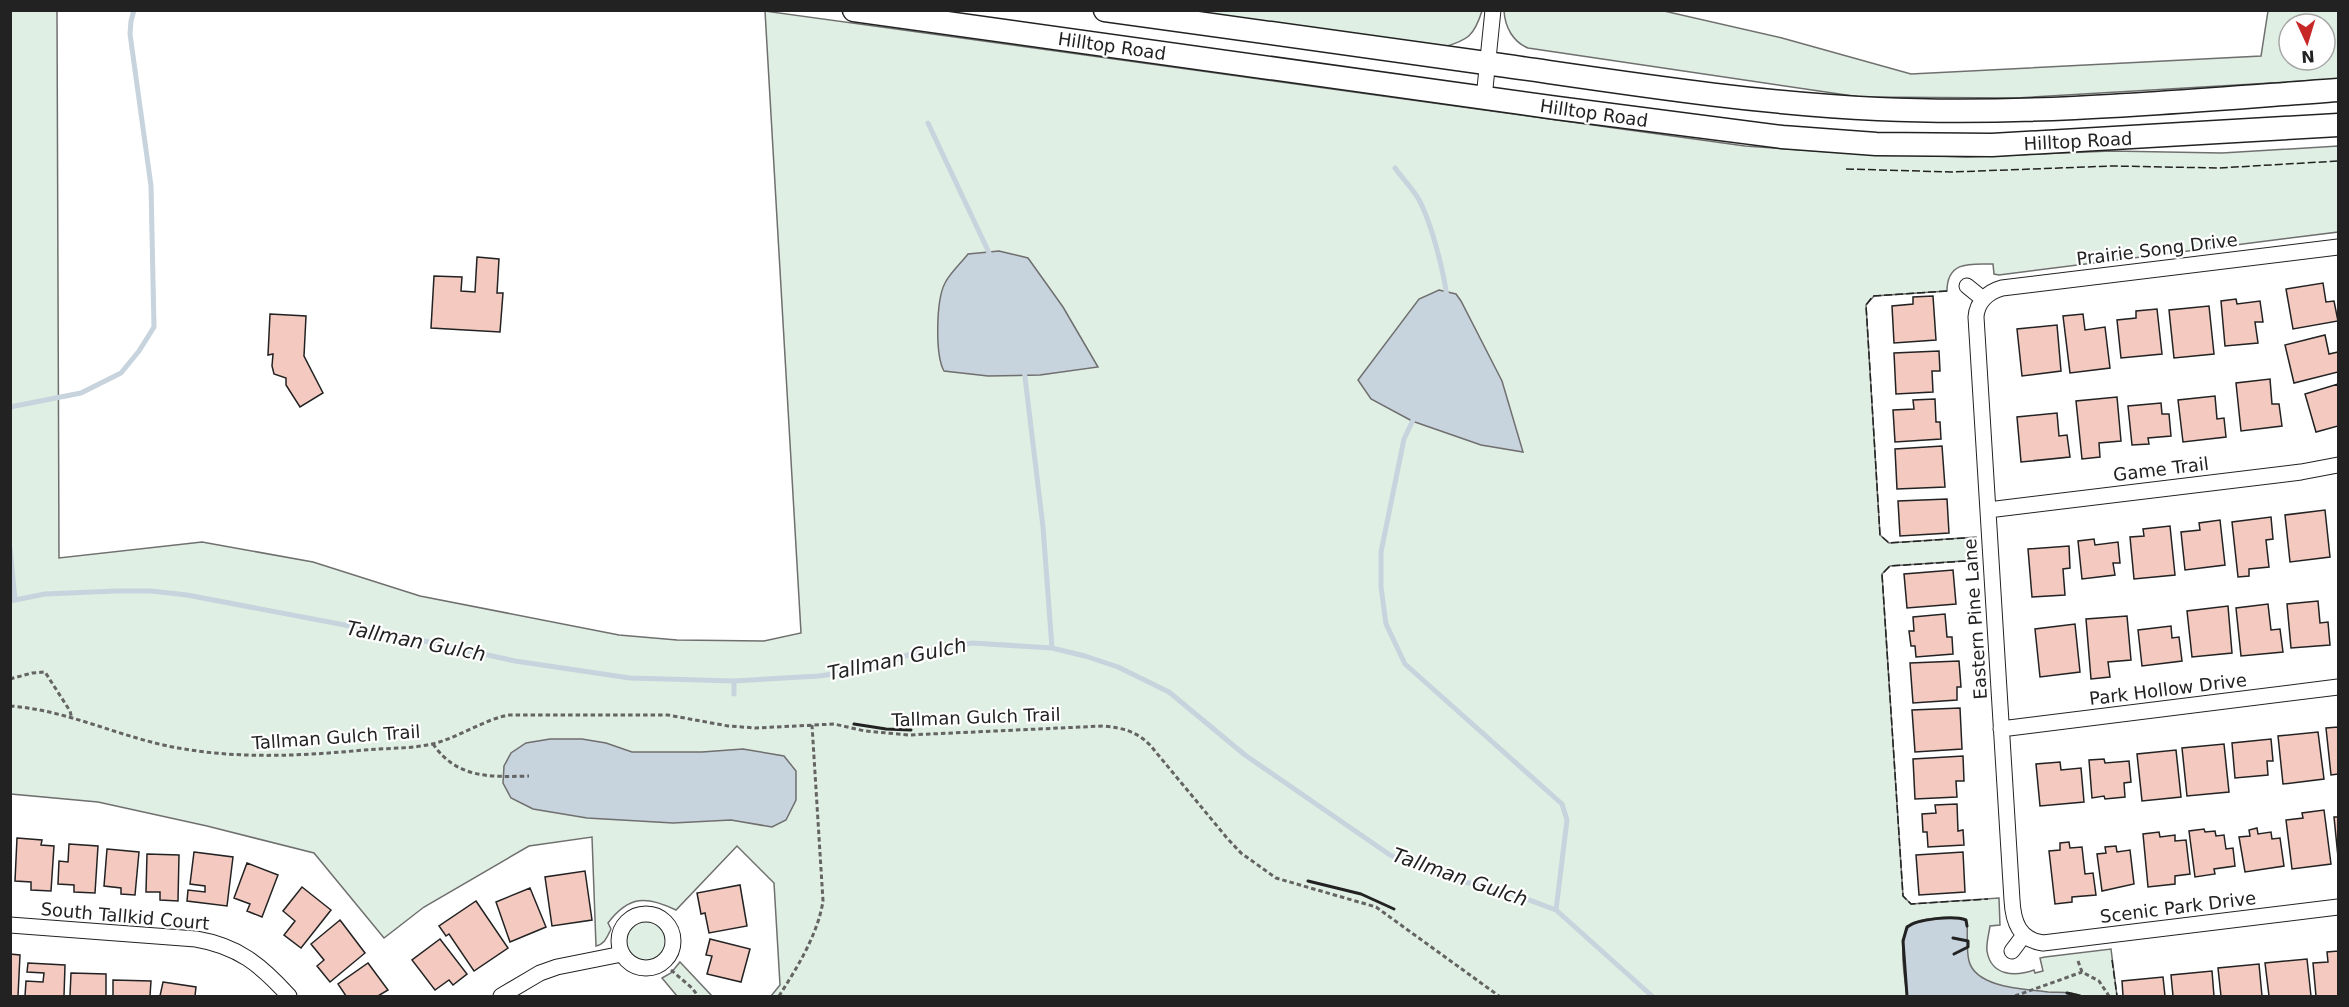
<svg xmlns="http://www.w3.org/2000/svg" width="2349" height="1007" viewBox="0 0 2349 1007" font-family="'DejaVu Sans',sans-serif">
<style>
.green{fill:#e0efe3;stroke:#6f6f6f;stroke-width:1.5;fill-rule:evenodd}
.water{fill:#c7d3dd;stroke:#6f6f6f;stroke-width:1.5}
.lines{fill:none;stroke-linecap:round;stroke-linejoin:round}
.stream{stroke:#c7d3dd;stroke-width:5}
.building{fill:#f3c9c0;stroke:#222;stroke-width:1.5}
.minor-casing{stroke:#222;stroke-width:17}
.secondary-casing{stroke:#222;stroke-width:25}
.path{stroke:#646464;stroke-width:3;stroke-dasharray:4.5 3;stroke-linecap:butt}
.minor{stroke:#fff;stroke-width:15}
.secondary{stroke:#fff;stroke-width:22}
.fence{stroke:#222;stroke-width:1.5;stroke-dasharray:8 3;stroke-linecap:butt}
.wall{stroke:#222;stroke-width:3}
.labels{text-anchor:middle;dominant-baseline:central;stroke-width:4.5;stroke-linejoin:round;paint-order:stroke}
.street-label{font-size:18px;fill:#222;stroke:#fff}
.water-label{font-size:20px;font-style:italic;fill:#222;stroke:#fff}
</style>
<rect width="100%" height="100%" fill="#fff"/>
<path class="green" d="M10,11H57L59,558L202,542L313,562L420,596L619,635L677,640L764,641L801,633L765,11L1745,146L1846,153L1967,157L2111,151L2222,153L2338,146V232L1999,275L1994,274L1993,264C1972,264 1947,260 1947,291L1874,296L1866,305L1880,535L1889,543L1976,537L1977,560L1890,566L1882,574L1903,896L1911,904L1999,898L2000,925L1990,926C1989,934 1986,943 1987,951C1991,976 2015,977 2034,970L2035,973L2043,971L2040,958L2045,957L2111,949L2117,996H771L780,985L774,883L737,846L676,910C647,896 629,895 608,923L611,929C607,937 605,944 596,946L592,837L529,846L424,907L384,938L314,853L207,826L98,802L11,794Z
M1185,11H1482C1474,36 1468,40 1444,47Z
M1504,11H1664L1782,38L1911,74L2261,56L2268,11H2338V79L2016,98L1860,97L1528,48C1513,42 1505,27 1504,11ZM2289,24H2325V60H2289Z
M626 941a20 20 0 1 1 40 0a20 20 0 1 1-40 0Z
M680,962L712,996H677L662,978L671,973Z"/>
<path class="water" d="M999,251L1028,258L1063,307L1098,367L1040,375L988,376L944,371C935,355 936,300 945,283C950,273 961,263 968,254Z
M1439,290L1456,294L1461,301L1502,381L1523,452L1481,445L1412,421L1371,399L1358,380L1419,299Z
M550,739H582L606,743L632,752H702L743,749L784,756L796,771V800L786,820L772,827L731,820L673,823L587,818L533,809L511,798L503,783L504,766L511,753L526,743Z
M1957,918L1964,919L1967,923C1968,935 1966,949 1969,961C1976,988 2025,989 2048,992C2059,993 2071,991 2080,996H1907C1905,979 1895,929 1915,922C1927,917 1945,919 1957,918Z"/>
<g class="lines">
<path class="stream" d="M928,123L991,257
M1395,168C1402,178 1412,188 1418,198C1431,221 1444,272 1447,298
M1024,369L1043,527L1052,648
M10,407L81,393L121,373L139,351L154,327L151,186L130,34L131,21L134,10
M1415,416L1404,439L1381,552V587L1386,624L1405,664L1562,804L1567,820L1556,910
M10,548L15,600
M10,601L45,594L116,591H151L187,595L392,634L515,661L630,678L734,681L819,676L862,670L911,654L972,643L1052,648L1085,656L1118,667L1169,692L1245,755L1390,855L1421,868L1461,881L1508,892L1556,910L1652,996
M734,681V694"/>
</g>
<path class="building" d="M477,257L499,259L497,293H503L500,332L431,328L434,276L462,277L461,291L475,292Z
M2323,283L2326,302L2334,301L2338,321L2293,329L2286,289Z
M1933,296L1936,340L1894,343L1892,306L1913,304V297Z
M2236,299L2237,304L2260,301L2263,322H2255L2258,343L2225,346L2221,301Z
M2209,306L2214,354L2174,358L2169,310Z
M2157,309L2162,354L2121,358L2117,320L2136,318V311Z
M270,314L306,316L304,356L323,393L300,407L286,385V378L274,374L272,366L273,354L268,355Z
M2083,314L2085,330L2105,327L2110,368L2070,373L2063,316Z
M2057,325L2061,371L2022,376L2017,329Z
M2325,335L2329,354L2338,352V372L2294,383L2285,345Z
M1939,351L1940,371H1932L1933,392L1896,394L1894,353Z
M2270,379L2272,404H2279L2282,426L2241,431L2236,383Z
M2338,384V426L2316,432L2305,394Z
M2215,396L2217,419L2224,418L2226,437L2183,442L2178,400Z
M2117,397L2121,441L2099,443L2100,457L2082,459L2076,401Z
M1935,399L1936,422H1940L1941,439L1895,442L1893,410L1914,409L1913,400Z
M2161,403L2162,414H2169L2171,436L2148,438L2149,444L2132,445L2128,406Z
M2057,413L2059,436L2067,435L2070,457L2021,462L2017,417Z
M1942,446L1945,487L1897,489L1895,449Z
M1947,499L1949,533L1900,536L1898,501Z
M2325,510L2330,557L2290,562L2285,515Z
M2271,517L2273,539L2266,540L2269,567L2249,569V576L2238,577L2232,522Z
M2220,520L2225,565L2185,570L2181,532L2200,530L2199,523Z
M2170,526L2175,575L2134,579L2130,537L2144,536L2143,529Z
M2094,539L2095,545L2118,542L2120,563H2113L2115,575L2082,579L2078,541Z
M2069,546L2070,568L2063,569L2065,595L2032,597L2028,549Z
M1953,570L1956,604L1907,608L1904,574Z
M2318,601L2320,623L2328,622L2330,645L2291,648L2287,604Z
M2268,604L2271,630L2280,629L2283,652L2241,656L2236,608Z
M2228,606L2232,653L2192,657L2187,611Z
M1945,614L1947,637H1952L1953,654L1916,657L1915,646H1911L1909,631H1914L1913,617Z
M2127,616L2131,660L2108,662L2110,677L2091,679L2086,619Z
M2075,624L2080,672L2040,677L2035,629Z
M2171,626L2172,638L2179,637L2182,661L2142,666L2138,630Z
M1959,661L1961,687H1957V700L1913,703L1910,663Z
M1960,708L1962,749L1915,752L1912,710Z
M2338,727V774L2331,775L2326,728Z
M2318,732L2324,779L2283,784L2278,736Z
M2271,739L2273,761H2267L2268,775L2235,778L2232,743Z
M2224,744L2229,792L2187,796L2182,748Z
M2176,750L2181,797L2142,801L2137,754Z
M1963,756L1964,781H1956L1957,797L1915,799L1913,759Z
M2104,759L2105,763L2129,761L2131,782L2124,783L2125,797L2105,799L2104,796L2092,798L2089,760Z
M2060,762L2061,770L2081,768L2084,802L2040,806L2036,764Z
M1957,804L1958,831L1963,830L1964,845L1928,847L1927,832H1923L1922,814L1936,813L1935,805Z
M2324,810L2331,864L2292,869L2286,820L2303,818L2302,813Z
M2334,817H2338V857Z
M2257,828L2258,834L2271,832L2272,839L2280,838L2284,866L2245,872L2239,837L2250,836L2249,830Z
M2204,829L2205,832L2215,831L2216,836L2224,835L2226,849L2233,848L2235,866L2214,869L2215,874L2195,877L2189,831Z
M2159,832L2160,837L2175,835V841L2186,840L2190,874L2175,876V884L2148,887L2143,834Z
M17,838L42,840L41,845L54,846L51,891L31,890V882L15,881Z
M2069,842L2070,848L2082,847L2085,874L2093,873L2096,895L2072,897V902L2055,904L2049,851L2060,850V843Z
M69,844L98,846L95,893L74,892V885L58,884L59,861L68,862Z
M2116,846L2117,852L2130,850L2134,884L2102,891L2097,854L2106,853L2105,847Z
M107,849L139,852L135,895L121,894V888L104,886Z
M194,852L233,857L227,906L187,901L188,890L205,892V886L190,884Z
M1963,852L1965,892L1919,895L1916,855Z
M147,854L179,855L178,901L160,900V892H146Z
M247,863L278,875L262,917L247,911L250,904L234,898Z
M585,871L592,920L552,926L545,877Z
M740,885L747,926L709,933L705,913L701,914L697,893Z
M302,887L331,910L301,948L284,935L295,921L283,911Z
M530,888L546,927L510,942L496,902Z
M476,901L508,948L474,971L449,934L446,936L439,926Z
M340,920L365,953L330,982L317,966L324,960L311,944Z
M440,939L467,974L453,985L449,980L435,990L412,960Z
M710,939L750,949L741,982L707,974L712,956L706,955Z
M2338,951V996H2316L2313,963L2328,962L2327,952Z
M10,954L20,955L18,996H10Z
M2307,959L2311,996H2269L2265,963Z
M28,963L65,965L64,996H25L26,981L43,982L44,973L27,972Z
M368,963L388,990L378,996H346L338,984Z
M2259,964L2262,996H2221L2218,968Z
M2212,971L2214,996H2173L2171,975Z
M71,973L106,974V996H70Z
M2163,977L2165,996H2123L2122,981Z
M113,980L151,981L150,996H113Z
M163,982L196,987L195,996H160Z"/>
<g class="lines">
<defs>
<path id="minor" d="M1484,98L1493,10
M2338,247L2002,288C1988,292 1977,302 1976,317L2012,900C2013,921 2019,940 2043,943L2338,907
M1967,286L1983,299
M1988,510L2301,472L2338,465
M2001,729L2338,687
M619 941a27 27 0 1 1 54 0a27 27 0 1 1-54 0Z
M10,925L196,939C238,946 261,965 289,996
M2012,951L2024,935
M501,996L540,973L557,967L622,954"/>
<path id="secondary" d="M854,10L1557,108L1782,137L1876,144L1992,145L2338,125
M1105,10C1237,29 1369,46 1500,65C1626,83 1751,103 1878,109C2031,116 2186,101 2338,90"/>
</defs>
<use href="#minor" class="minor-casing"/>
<use href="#secondary" class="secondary-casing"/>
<path class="path" d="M10,679L32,673L45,672L70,711L72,719
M10,706C68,710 121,738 178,748C240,759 301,756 364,750C386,748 410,749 432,744C458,738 481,721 508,715H668L728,726L756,728L834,724L865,731L909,735L1103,726C1123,728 1136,731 1150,745L1227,838L1241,853L1276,878L1376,907L1499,996
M433,744C457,779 491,777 529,776
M2078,961L2082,972L2099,981L2109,996
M671,970L692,988L698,996
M779,996C797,968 818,934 823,901L812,725
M2015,996L2082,972"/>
<use href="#minor" class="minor"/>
<use href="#secondary" class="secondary"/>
<path class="fence" d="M1846,169L1952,172L2112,166L2219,168L2338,161
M1947,291L1873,296L1866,305L1880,535L1889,543L1965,538
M1966,561L1890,566L1882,574L1903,896L1911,904L1988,899
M2112,960L2117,996"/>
<path class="wall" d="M854,724L886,729L911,730
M1308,881L1361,894L1394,909
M1953,938L1968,941V947L1954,954
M2067,993L2080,996
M1907,996L1903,941L1907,927C1917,919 1954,915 1966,920L1967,926"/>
</g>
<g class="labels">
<g class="street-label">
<text transform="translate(1112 46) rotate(8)">Hilltop Road</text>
<text transform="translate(1594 113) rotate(8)">Hilltop Road</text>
<text transform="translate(2078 141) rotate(-3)">Hilltop Road</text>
<text transform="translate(2157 249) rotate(-7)">Prairie Song Drive</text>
<text transform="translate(2161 469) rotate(-7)">Game Trail</text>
<text transform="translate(1975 619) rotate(-94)">Eastern Pine Lane</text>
<text transform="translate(2168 689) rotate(-7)">Park Hollow Drive</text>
<text transform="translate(976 717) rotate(-2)">Tallman Gulch Trail</text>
<text transform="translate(336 737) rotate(-4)">Tallman Gulch Trail</text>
<text transform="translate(2178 907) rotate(-7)">Scenic Park Drive</text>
<text transform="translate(125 916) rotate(5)">South Tallkid Court</text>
</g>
<g class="water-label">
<text transform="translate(416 641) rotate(11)">Tallman Gulch</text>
<text transform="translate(897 659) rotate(-12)">Tallman Gulch</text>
<text transform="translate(1460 877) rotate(19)">Tallman Gulch</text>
</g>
</g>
<rect width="2349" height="1007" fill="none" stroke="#222222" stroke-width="24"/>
<g transform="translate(2307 42) rotate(176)"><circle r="28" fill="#ffffff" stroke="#a7a7a7" stroke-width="1.5"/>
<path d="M0-4.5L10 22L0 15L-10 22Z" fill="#c62828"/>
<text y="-9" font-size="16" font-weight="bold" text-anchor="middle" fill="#222222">N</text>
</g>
</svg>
